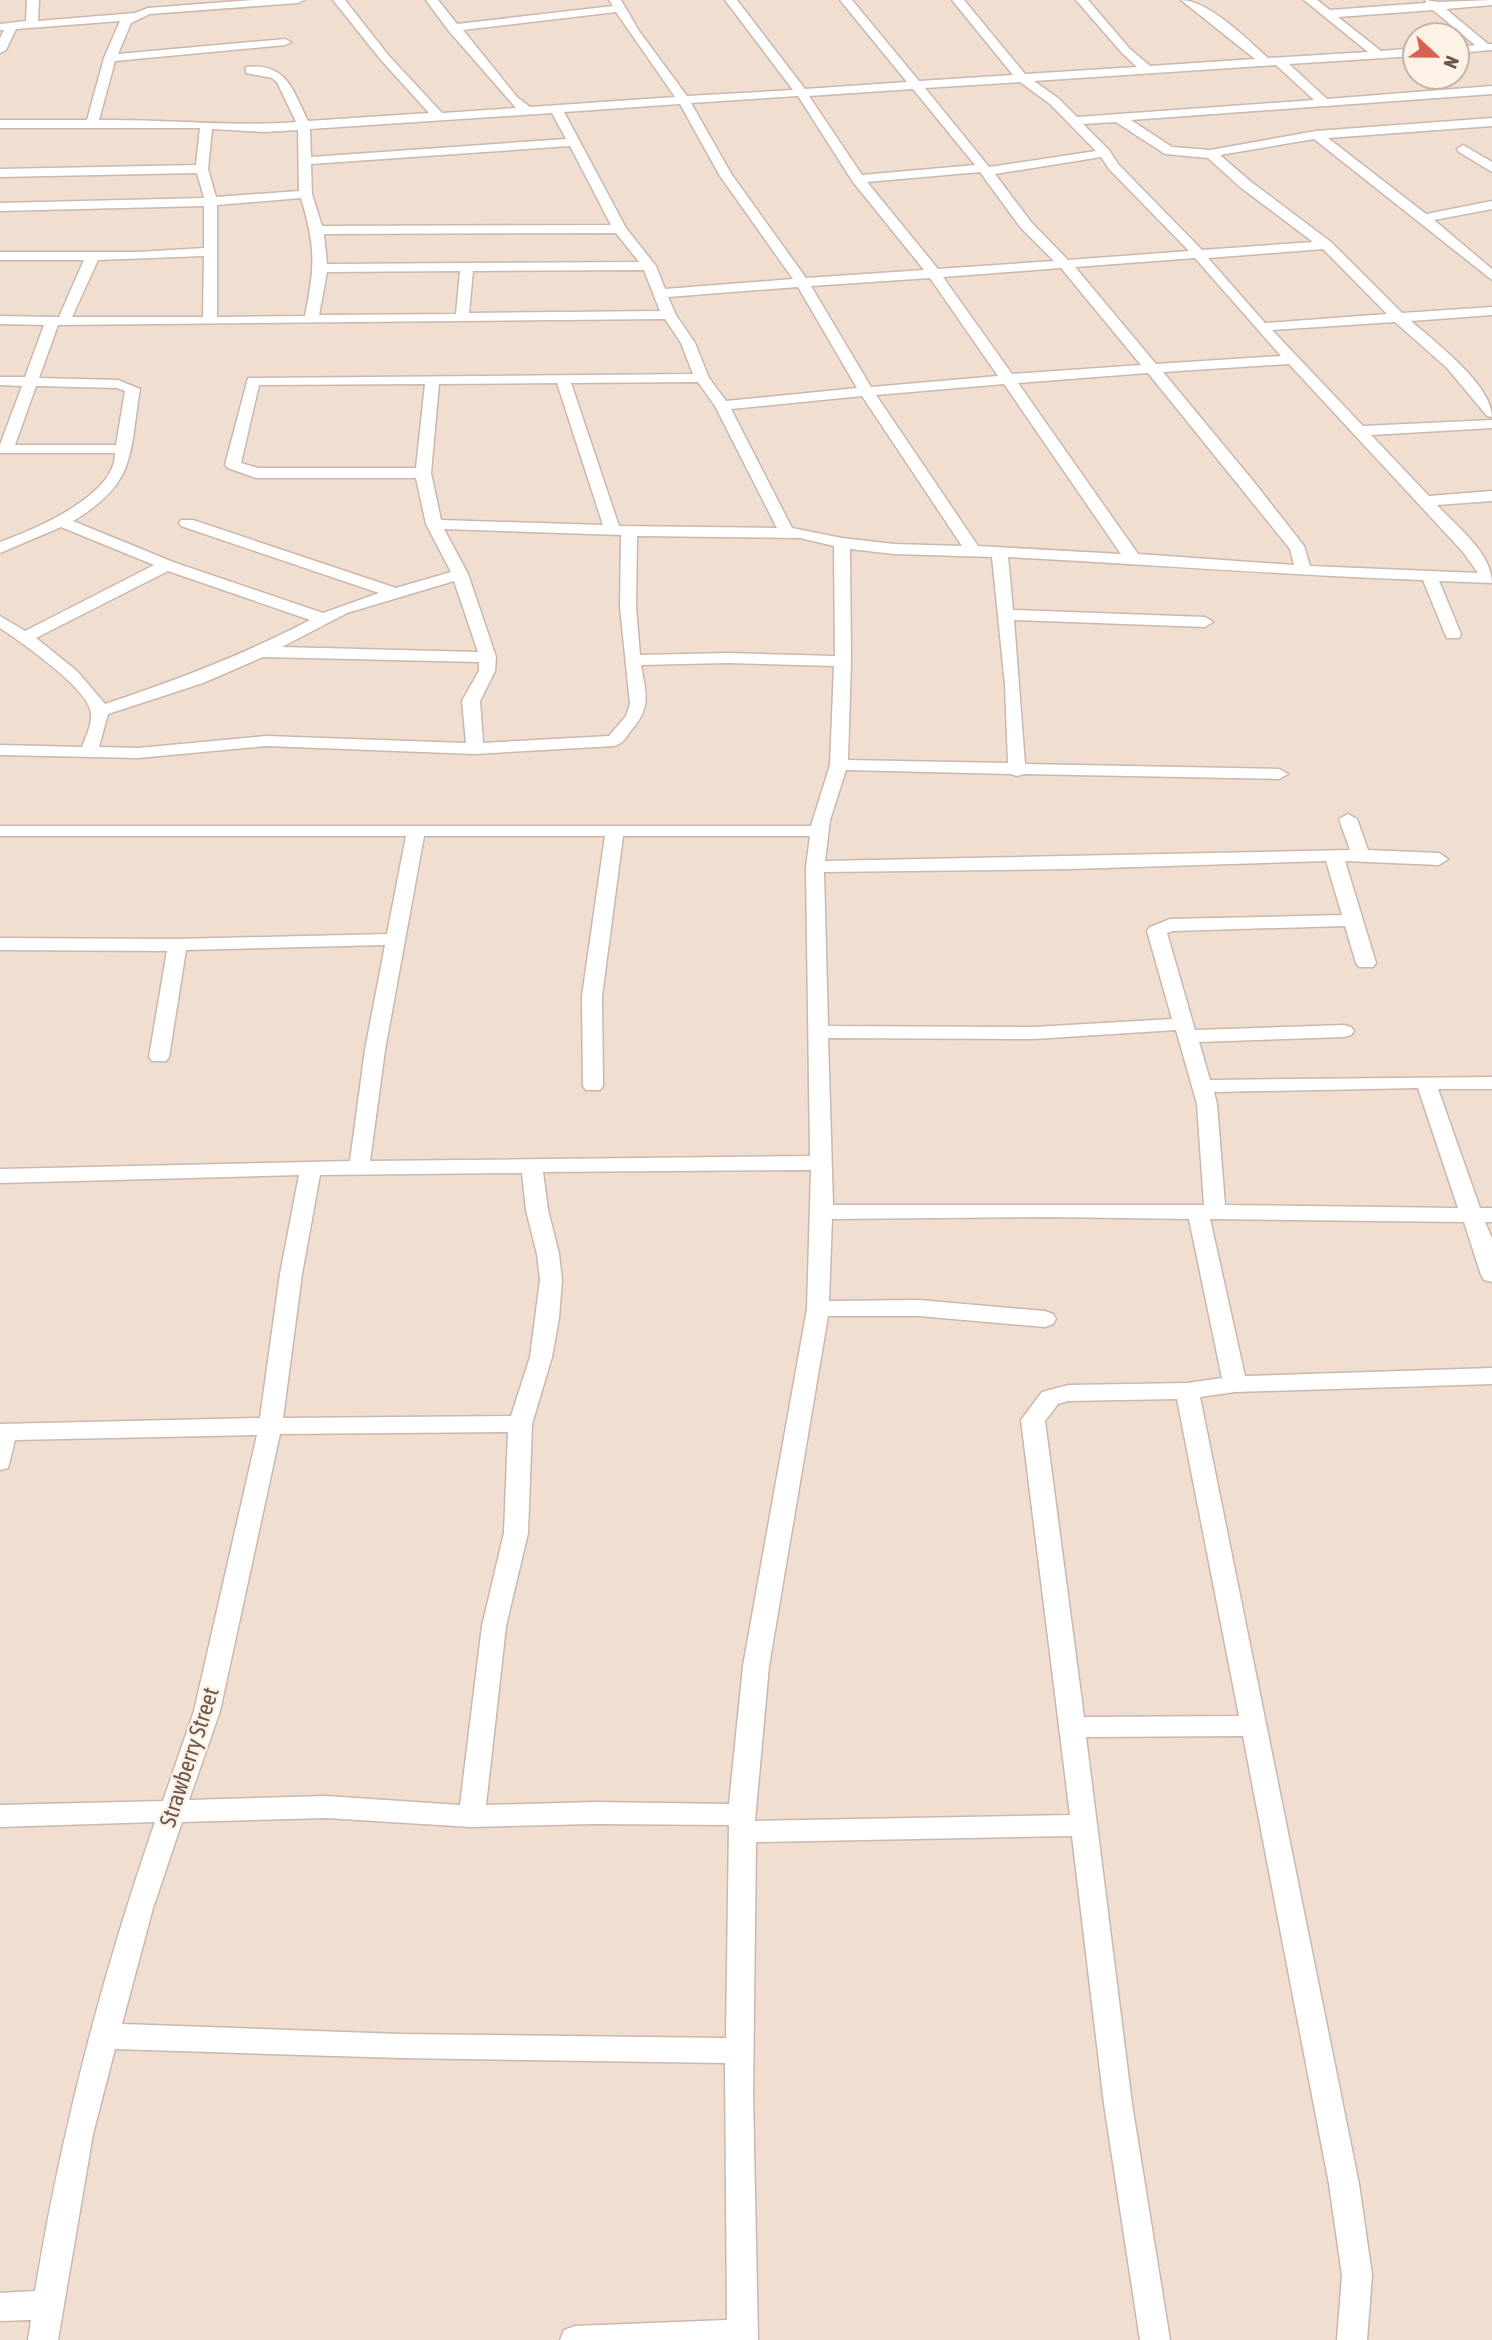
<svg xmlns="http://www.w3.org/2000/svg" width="1492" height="2340" viewBox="0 0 1492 2340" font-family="'Asap Condensed',sans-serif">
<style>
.residential{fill:#f0dfd0;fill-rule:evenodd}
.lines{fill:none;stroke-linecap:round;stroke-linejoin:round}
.street-casing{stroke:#cbb7ac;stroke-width:3}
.street{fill:#fff;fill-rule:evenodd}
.labels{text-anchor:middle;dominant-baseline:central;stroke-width:5;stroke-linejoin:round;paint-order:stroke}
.near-street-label{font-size:23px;fill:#6e544a;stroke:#fdf2e6}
</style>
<rect width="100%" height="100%" fill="#faeee1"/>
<path class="residential" d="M0,0H1492V2340H0ZM1415,35H1457V77H1415Z"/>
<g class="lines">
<defs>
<path id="street" d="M27,0H39L38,21L135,13L148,8L252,0H304L298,3L150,14L131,23L118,54L285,39L291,42L285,45L115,61L99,120C165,119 231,127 296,122L277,82L272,78L246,73V67C287,62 293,91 308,121L429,113L381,60L333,0H345L389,56L442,113L516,108L448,30L426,0H438L457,24L613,6L609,0H621L639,31L687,96L793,90L725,0H737L805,89L907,82L840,0H852L919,81L1013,75L952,0H964L1025,74L1137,67L1122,53L1076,0H1088L1130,49L1150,66L1255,59L1181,0C1208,0 1248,40 1268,58L1368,52L1304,0H1317L1330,10L1426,3L1425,0L1439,2L1492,0V5L1446,9L1488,44H1492V50L1457,53V47L1475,45L1433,10L1338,17L1381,51L1415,48V56L1289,64L1327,99L1492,86V94L1131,120L1172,147L1210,150L1316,131L1492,118V126L1328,138L1426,214L1492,201V209L1434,220L1492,269V280L1314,139L1220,155L1250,181L1331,242L1402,313L1492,307V315L1411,321C1435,342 1492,385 1492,417L1487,416L1447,368L1395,322L1272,330L1363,426L1492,420V428L1371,435L1429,496L1492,491V501L1437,505C1456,526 1492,553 1492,583L1439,581L1461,634L1459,638H1447L1445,634L1423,580C1284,575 1146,564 1008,557L1013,610L1205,617L1213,622L1205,627L1014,620L1025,764L1279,769L1288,774L1279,779L1024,774L1017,776L1010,774L846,770L830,820L825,861L1350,850L1339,819L1348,814L1357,819L1368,850L1439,853L1448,859L1439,865L1345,861L1376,963L1373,967H1359L1356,963L1345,926L1173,931L1167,933L1195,1030L1344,1025L1351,1027L1354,1031L1351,1035L1344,1037L1199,1042L1210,1080L1492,1077V1089H1438L1480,1208H1492V1222H1485L1492,1238V1282L1484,1280L1481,1275L1464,1222L1210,1219L1245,1376L1492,1368V1384L1235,1392L1200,1397L1359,2184L1372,2275L1367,2340H1337L1342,2275L1329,2184L1243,1736L1086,1737L1132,2104L1170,2340H1140L1104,2104L1072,1836L756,1842L753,2094L758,2340H560L564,2330L575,2326L727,2320L725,2063L400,2058L115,2049L93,2134L58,2340H28L31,2320L0,2321V2293L35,2291C61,2132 102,1975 155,1822L0,1827V1805L163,1801L194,1711L257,1435L15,1440L8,1468L0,1470V1424L260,1418L280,1274L299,1175L0,1183V1169L350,1161L365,1050L385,945L186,950L169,1057L166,1061H152L149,1057L167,951L0,950V938L177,939L387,934L406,836H0V826H811L830,765L834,666L728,663L641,665C646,696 652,706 630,732C625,739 622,744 614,746L475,754L266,746L138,758L0,755V745L82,747C86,736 94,721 90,709C84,686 21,642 0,628V616L25,631L154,565L61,527L0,553V542C33,530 116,496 115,453H0V445L22,386L0,385V377H25L44,325L0,324V316L59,317L84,260H0V252H138L204,248V206L0,211V203L204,198L197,173L0,177V169L196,165L200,128H0V120H87L104,58L120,21L16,29L6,50L0,53V38L4,30H0V24L26,21ZM616,12L675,97L530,107L517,97L463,30ZM1276,65L1314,100L1077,117L1058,98L1034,81ZM1020,82L1050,104L1096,151L989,167L925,88ZM913,89L975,165L862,175L809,96ZM798,96L853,182L924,270L806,278L732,175L691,103ZM680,104L720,176L793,279L665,289L656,266L626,228L564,112ZM552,113L566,139L311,157L310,129ZM1116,122L1165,154L1208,158L1240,187L1313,242L1202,250L1118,164L1109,150L1083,124ZM212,129L265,132L298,130L299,191L216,197L208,169ZM570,146L611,225L322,226L312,194L311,164ZM1101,157L1109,169L1189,251L1068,260L1031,222L995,174ZM980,172L1021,228L1054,261L938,269L867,182ZM301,198C316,248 315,266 305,316L217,317V205ZM616,233L639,262L327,264L324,234ZM1323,249L1387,314L1265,323L1208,258ZM204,256L203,317H72L98,260ZM1195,258L1281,356L1156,364L1075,267ZM1061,268L1141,365L1012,374L943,277ZM644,270L660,311L469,313L473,271ZM460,271L456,314L319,315L327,272ZM930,278L998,376L871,387L811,286ZM798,287L857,388L726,401L709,378L695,343L676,315L668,297ZM665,319L681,343L693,374L248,378L225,465L228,468L256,478H416L426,524L451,572L396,588L193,520H181L179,523L181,526L379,593L323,613L173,562L73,521C137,483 129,455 140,389L118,380L39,378L58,325ZM1289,364L1463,552L1478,573L1310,566L1304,546L1254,482L1163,372ZM1148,373L1290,549L1294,565L1138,554L1018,383ZM698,382L715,406L777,528L619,526L571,383ZM557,383L603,525L441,520L431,473L439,384ZM425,384L416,468H258L241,463L259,385ZM1004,384L1121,554L978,546L876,395ZM36,386L117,388L125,391L116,445H15ZM862,396L962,546L894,544L842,538L792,528L731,409ZM444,529L621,535L620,607L630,704L626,716L609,736L483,743L480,701L495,671L496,657L468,574ZM637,536L800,538L834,546L835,656L728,653L640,655L636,607ZM850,549L894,554L992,557L1005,685L1008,763L848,760L851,661ZM168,571L310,620C243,655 176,680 105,704L77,671L36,638ZM454,581L478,652L282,647L347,613ZM263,657L479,662V671L462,701L466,743L266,736L138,748L99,747L108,714L203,683ZM424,836H605L582,996L583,1086L586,1090H600L603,1086L602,996L623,836H810L806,867L810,1156L370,1161L385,1050ZM1326,861L1342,915L1170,919L1150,927L1147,931L1172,1019L1034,1027L828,1026L824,872L1071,869ZM1176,1030L1197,1104L1204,1205H833L828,1038L1034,1039ZM1418,1088L1458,1208L1225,1205L1217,1104L1214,1092ZM811,1170L807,1309L743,1666L729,1804L595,1802L486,1805L506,1626L528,1533L532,1424L552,1357L559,1318L562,1280L559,1254L548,1210L543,1172ZM522,1173L526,1210L537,1254L540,1280L530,1357L511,1416L283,1418L302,1274L320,1175ZM1051,1217L1189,1219L1222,1378L1187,1383L1068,1385L1042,1392L1021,1420L1070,1815L755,1821L769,1666L828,1316H919L1045,1327L1053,1324L1056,1319L1053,1314L1045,1311L919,1300L829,1301L832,1219ZM1177,1399L1239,1716L1084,1717L1045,1421L1058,1404L1068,1401ZM508,1432L504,1533L482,1626L460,1805L326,1796L189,1800L220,1711L280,1434ZM326,1818L471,1827L595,1824L729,1825L726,2038L400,2034L122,2024L153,1908L182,1822Z
M1463,145L1492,162V172L1459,152L1457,149Z"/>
</defs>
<use href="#street" class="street-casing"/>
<use href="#street" class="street"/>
</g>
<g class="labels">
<g class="near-street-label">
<text transform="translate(189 1757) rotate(-72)">Strawberry Street</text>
</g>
</g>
<g transform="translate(1436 56) rotate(112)"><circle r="33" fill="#fdf2e6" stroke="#c4b3a8" stroke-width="2"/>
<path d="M0-5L12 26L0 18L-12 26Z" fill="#da6150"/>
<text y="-10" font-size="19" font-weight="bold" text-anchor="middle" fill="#6e544a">N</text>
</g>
</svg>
